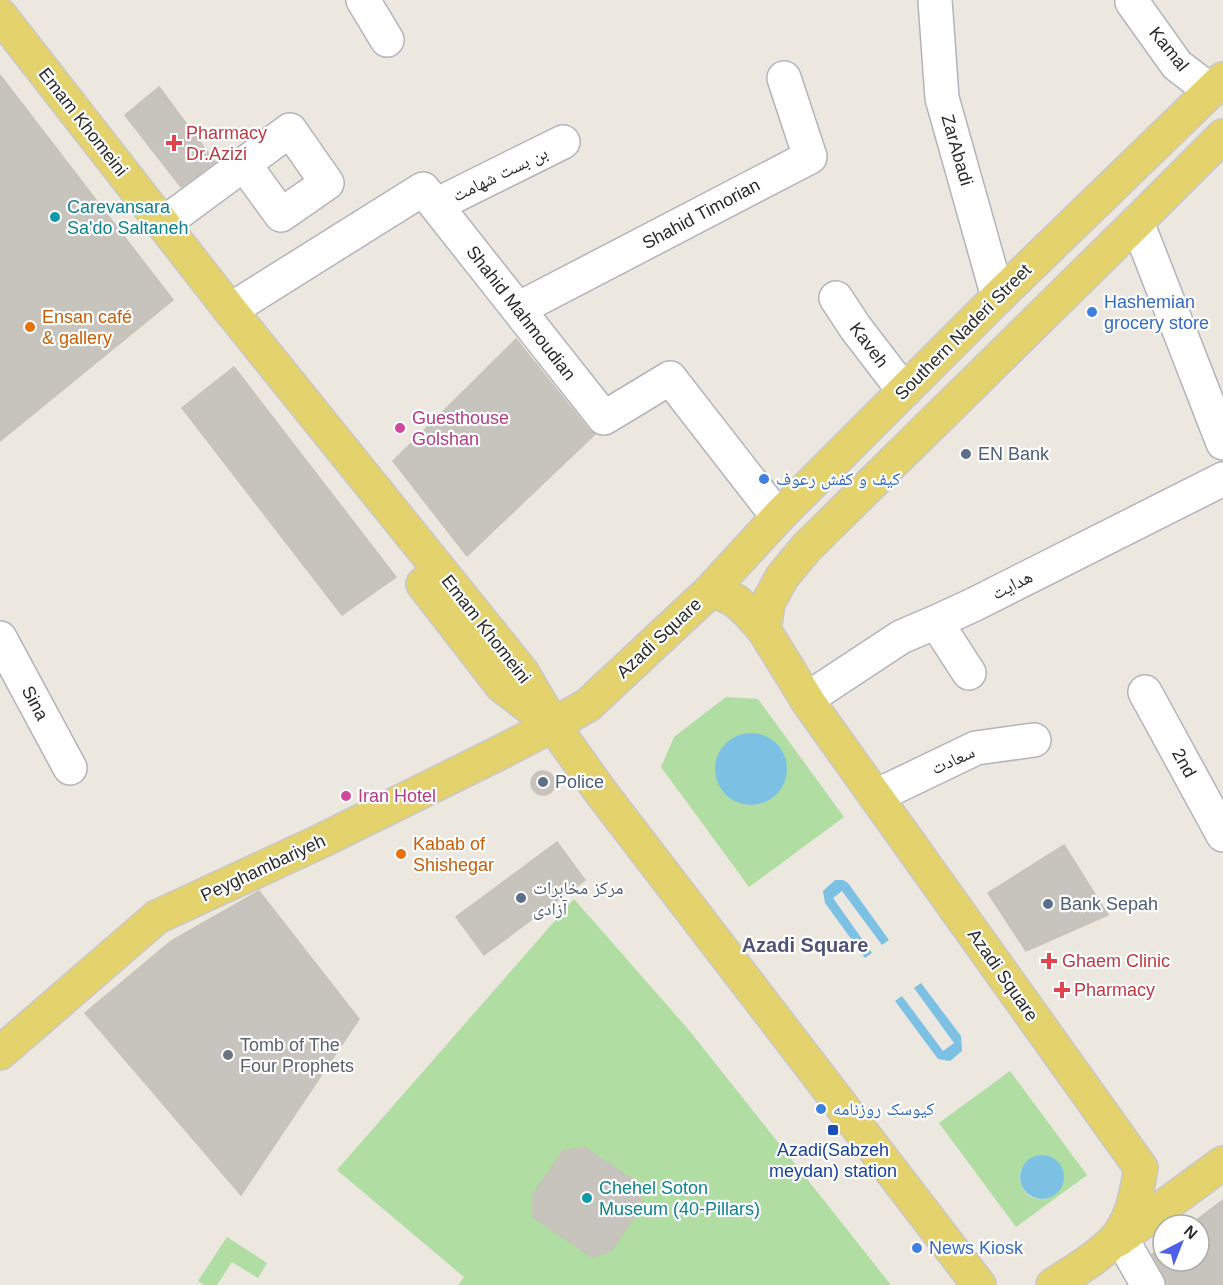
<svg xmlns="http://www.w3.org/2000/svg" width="1223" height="1285" viewBox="0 0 1223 1285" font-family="Helvetica,'Noto Naskh Arabic',sans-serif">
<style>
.green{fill:#b0dda1;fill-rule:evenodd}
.water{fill:#7cc0e4}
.building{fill:#c7c4be;stroke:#c7c3b9;stroke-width:1.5}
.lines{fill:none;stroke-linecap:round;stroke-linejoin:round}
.minor-casing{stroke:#b2b4bd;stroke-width:36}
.major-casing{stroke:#c8c8c8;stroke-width:36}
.minor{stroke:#fff;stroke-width:33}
.major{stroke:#e4d26c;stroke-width:33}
.health-dot{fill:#e0444e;stroke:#fff;stroke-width:2}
.culture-dot{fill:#0f9aa8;stroke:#fff;stroke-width:2}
.shop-dot{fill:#3f7fe0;stroke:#fff;stroke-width:2}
.food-dot{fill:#e8710a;stroke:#fff;stroke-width:2}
.hotel-dot{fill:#d1479c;stroke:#fff;stroke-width:2}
.service-dot{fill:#5c6f8a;stroke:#fff;stroke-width:2}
.worship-dot{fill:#6b7280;stroke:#fff;stroke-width:2}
.transit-dot{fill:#1a4fb4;stroke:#fff;stroke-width:2}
.labels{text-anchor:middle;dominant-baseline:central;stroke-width:4.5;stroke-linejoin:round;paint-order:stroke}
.street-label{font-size:18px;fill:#2b2b2b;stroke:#fff}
.health-label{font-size:18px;fill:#be3a42;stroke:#fff;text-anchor:start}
.culture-label{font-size:18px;fill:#0d838f;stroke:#fff;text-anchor:start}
.shop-label{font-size:18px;fill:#366cbe;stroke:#fff;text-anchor:start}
.food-label{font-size:18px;fill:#c56008;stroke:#fff;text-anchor:start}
.hotel-label{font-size:18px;fill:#b23c85;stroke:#fff;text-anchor:start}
.service-label{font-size:18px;fill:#4e5e75;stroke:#fff;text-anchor:start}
.worship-label{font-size:18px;fill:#5b616d;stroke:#fff;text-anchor:start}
.transit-label{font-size:18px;fill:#164399;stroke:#fff}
.neighbourhood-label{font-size:20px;font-weight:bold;fill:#505478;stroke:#fff}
</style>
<rect width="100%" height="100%" fill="#ece7df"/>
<path class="green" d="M726,697L758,699L844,817L749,887L661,767L674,737Z
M574,899L688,1029L891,1285H458L464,1277L337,1170Z
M1010,1071L1087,1175L1016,1227L939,1123ZM1040,1155C1054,1157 1062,1164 1064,1178L1046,1199C1041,1199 1036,1199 1031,1197C1022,1192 1015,1175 1023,1166C1027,1162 1035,1158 1040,1155Z
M227,1237L267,1263L258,1278L232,1262L217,1285H204L198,1281Z"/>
<path class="water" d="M715 769a36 36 0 1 1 72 0a36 36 0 1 1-72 0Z
M835,880H843L848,883L889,940L882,945L842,891L833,898L872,953L865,958L825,903L823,891Z
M921,983L961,1036L962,1051L950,1061L938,1059L895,1001L902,996L943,1051L954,1043L914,988Z
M1020 1177a22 22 0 1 1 44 0a22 22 0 1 1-44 0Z"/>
<path class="building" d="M0,75L173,300L0,441Z
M159,87L215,162L181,187L125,115Z
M516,339L589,430L595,434L467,556L393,461Z
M234,367L396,577L342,615L182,408Z
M531 783a12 12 0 1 1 24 0a12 12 0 1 1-24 0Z
M557,842L585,880L484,955L456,917Z
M1064,845L1108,915L1026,951L988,893Z
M259,891L359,1019L241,1195L85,1013L171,941Z
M584,1147L638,1183L643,1203L612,1250L593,1258L533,1217V1194L563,1151Z
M1223,1200V1285H1167L1164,1276L1152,1254L1163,1246V1261H1199V1225H1190Z"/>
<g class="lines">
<defs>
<path id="minor" d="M363,0L387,40
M935,0L942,98L998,297
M1132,2L1177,65L1211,91
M436,205L563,142
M1137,222L1223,443
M163,224L290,130L327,183L281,215L244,164
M836,298L855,327L904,391
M518,309L810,157L784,78
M230,310L423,189L604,418L670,378L778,517
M936,622L969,673
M0,638L70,768
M1145,692L1223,835
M807,699L901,637L936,622L975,604L1223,479
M876,796L976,748L1034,740
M1121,1238L1148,1285"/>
<path id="major" d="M0,15L230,310L522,672L553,725L600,791L979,1285
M423,584L502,686L540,715
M710,591L724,595L736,601L749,613L764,630L809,703L1141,1168C1137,1189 1134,1212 1122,1230C1110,1251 1074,1271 1053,1285
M764,630L768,603L782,577L807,547L1137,222L1223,136
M0,1053L157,917L321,841L501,752L553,725L588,705L710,591L778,517L998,297L1223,79
M1118,1240L1223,1163"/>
</defs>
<use href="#minor" class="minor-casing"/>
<use href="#major" class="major-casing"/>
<use href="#minor" class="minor"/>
<use href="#major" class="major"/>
</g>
<g class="health-dot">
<path d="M171 134h6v6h6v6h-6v6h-6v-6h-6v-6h6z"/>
<path d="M1046 952h6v6h6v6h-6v6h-6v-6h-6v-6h6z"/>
<path d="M1059 981h6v6h6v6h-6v6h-6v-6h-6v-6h6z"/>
</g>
<g class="culture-dot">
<circle cx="55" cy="217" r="6"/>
<circle cx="587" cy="1198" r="6"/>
</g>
<g class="shop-dot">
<circle cx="1092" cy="312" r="6"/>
<circle cx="764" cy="479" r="6"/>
<circle cx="821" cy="1109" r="6"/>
<circle cx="917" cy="1248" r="6"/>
</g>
<g class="food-dot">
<circle cx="30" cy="327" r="6"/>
<circle cx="401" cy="854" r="6"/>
</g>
<g class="hotel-dot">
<circle cx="400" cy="428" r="6"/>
<circle cx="346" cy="796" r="6"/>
</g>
<g class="service-dot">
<circle cx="966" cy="454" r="6"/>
<circle cx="543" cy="782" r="6"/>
<circle cx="521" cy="898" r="6"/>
<circle cx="1048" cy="904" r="6"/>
</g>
<circle class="worship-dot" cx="228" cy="1055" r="6"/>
<rect class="transit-dot" x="827" y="1124" width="12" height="12" rx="3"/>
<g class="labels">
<g class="street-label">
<text transform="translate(1169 49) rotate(51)">Kamal</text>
<text transform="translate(83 122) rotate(52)">Emam Khomeini</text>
<text transform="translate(957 150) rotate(74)">ZarAbadi</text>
<text transform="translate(500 174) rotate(-26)">بن بست شهامت</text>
<text transform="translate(701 214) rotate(-28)">Shahid Timorian</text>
<text transform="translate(521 313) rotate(52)">Shahid Mahmoudian</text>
<text transform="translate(963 332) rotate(-45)">Southern Naderi Street</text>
<text transform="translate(869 345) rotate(53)">Kaveh</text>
<text transform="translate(1012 585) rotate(-27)">هدایت</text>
<text transform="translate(486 629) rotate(52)">Emam Khomeini</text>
<text transform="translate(659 638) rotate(-43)">Azadi Square</text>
<text transform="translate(35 703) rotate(62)">Sina</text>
<text transform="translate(953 760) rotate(-24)">سعادت</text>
<text transform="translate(1184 763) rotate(61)">2nd</text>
<text transform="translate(263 868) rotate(-25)">Peyghambariyeh</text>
<text transform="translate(1003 975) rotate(55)">Azadi Square</text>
</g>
<g class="health-label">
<text x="186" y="133">Pharmacy<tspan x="186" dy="21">Dr.Azizi</tspan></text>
<text x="1062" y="961">Ghaem Clinic</text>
<text x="1074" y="990">Pharmacy</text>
</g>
<g class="culture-label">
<text x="67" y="207">Carevansara<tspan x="67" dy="21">Sa'do Saltaneh</tspan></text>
<text x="599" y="1188">Chehel Soton<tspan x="599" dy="21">Museum (40-Pillars)</tspan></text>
</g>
<g class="shop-label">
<text x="1104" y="302">Hashemian<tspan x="1104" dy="21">grocery store</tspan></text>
<text x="776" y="479">کیف و کفش رعوف</text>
<text x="833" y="1109">کیوسک روزنامه</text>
<text x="929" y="1248">News Kiosk</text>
</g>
<g class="food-label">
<text x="42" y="317">Ensan café<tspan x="42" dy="21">&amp; gallery</tspan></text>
<text x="413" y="844">Kabab of<tspan x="413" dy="21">Shishegar</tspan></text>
</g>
<g class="hotel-label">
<text x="412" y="418">Guesthouse<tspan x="412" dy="21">Golshan</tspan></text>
<text x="358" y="796">Iran Hotel</text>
</g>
<g class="service-label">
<text x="978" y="454">EN Bank</text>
<text x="555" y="782">Police</text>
<text x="533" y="888">مرکز مخابرات<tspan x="533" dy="21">آزادی</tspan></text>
<text x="1060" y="904">Bank Sepah</text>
</g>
<g class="worship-label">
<text x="240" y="1045">Tomb of The<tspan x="240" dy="21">Four Prophets</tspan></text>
</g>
<g class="transit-label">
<text x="833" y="1150">Azadi(Sabzeh<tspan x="833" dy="21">meydan) station</tspan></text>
</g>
<g class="neighbourhood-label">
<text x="805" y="945">Azadi Square</text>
</g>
</g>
<g transform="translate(1181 1243) rotate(42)"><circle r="28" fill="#ffffff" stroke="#aaaaaa" stroke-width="1.5"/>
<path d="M0-4.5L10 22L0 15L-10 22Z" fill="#4e5fe9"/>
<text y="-9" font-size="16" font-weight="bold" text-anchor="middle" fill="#2b2b2b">N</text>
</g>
</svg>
